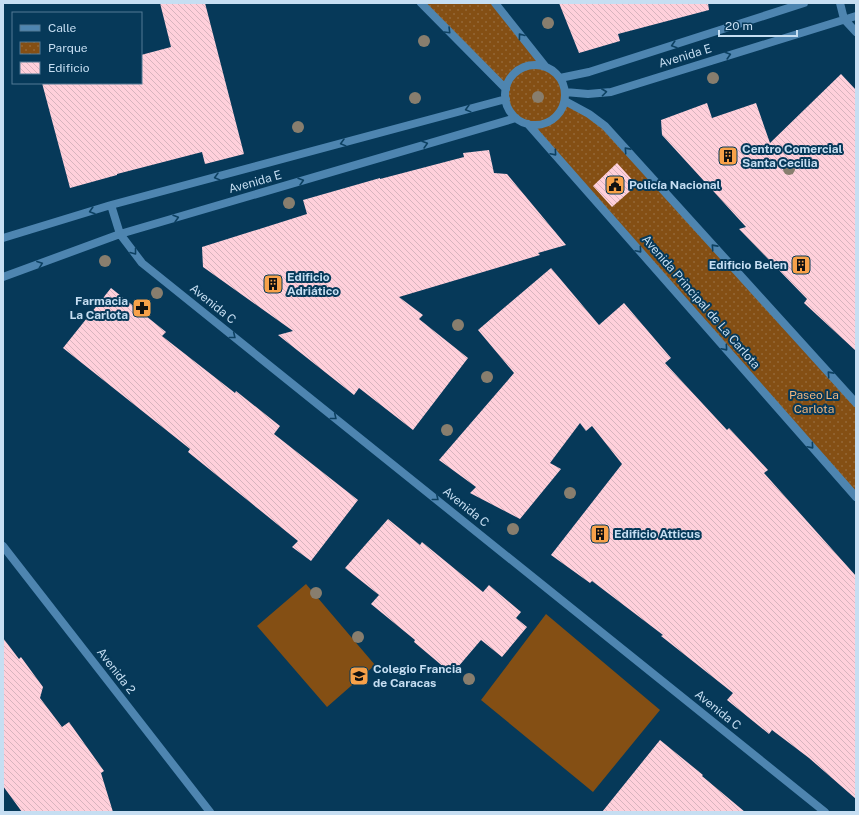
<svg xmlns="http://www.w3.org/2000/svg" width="859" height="815" viewBox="0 0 859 815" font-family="'Public Sans',sans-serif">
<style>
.grass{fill:#844f14}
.park{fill:url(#park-dots)}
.building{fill:url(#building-back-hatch)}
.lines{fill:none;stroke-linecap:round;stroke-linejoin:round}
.minor{stroke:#4e85b0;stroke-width:8}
.tree{fill:#887e6e}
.oneway{stroke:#0d4162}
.labels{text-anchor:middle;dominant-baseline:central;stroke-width:4;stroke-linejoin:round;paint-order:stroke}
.street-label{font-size:12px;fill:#c6def2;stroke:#063959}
.poi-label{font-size:12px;font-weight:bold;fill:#c6def2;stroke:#063959;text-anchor:start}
.park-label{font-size:12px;fill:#f2b67f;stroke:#063959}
</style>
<defs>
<pattern id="park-dots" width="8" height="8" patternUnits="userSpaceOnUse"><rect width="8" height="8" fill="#844f14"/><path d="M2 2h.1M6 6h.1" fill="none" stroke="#946837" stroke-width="1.8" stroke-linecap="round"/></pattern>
<pattern id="building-back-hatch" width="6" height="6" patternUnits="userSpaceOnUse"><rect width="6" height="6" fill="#ffd0db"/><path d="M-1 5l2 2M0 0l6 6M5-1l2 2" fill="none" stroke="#d8b4be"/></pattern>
</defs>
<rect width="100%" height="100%" fill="#063959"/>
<path class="grass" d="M306,584L375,665L327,707L257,626Z
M546,614L660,710L593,792L481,700Z"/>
<path class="park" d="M421,3H495L545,66C559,73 567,85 565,101L589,114L856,403V497L528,124C512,118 505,105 506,89Z"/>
<path class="building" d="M160,3H205L244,154L205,164L202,152L117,174V175L70,188L42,83H141V55L171,47Z
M559,3H708L709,10L618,34L620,41L579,53Z
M841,74L856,90V351L804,303L807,299L739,229L746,227L662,135L661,120L707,103L712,118L756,103L770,143Z
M489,150L494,173L507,174L566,245L538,253L540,255L399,297L423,315L419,319L468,358L413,430L359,388L354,395L278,335L293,331L203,267L202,247L307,214L303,200L380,178V179L464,157L463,153Z
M617,163L637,185L612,207L593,186Z
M551,268L599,325L624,303L671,358L665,363L727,430L729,428L768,470L764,473L856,576V799L809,758L772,730L769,734L727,700L733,693L661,636L663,635L592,581L590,583L551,555L622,464L592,426L586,431L580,423L550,463L561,469L520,519L470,493L476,487L439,460L514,373L478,330Z
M111,288L166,332L162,336L235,393L236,391L280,426L274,434L358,500L311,561L292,547L298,541L188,452L190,449L63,348Z
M388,519L420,545L422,542L483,592L489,585L521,612L516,618L527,627L502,657L481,640L452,674L414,642L415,640L371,604L379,595L345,568Z
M3,638L19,659L21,657L43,687L40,698L62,727L69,722L104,771L101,773L113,812H22L3,786Z
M660,740L703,775L702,776L745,812H602Z"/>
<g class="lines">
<path class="minor" d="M421,3L506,89
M495,3L545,66
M840,3L844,19L856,32
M505 95a30 30 0 1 1 60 0a30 30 0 1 1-60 0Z
M560,78L589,72L804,3
M565,92L588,94L611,92L856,16
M565,101L589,114L605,126L856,403
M528,124L856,497
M111,205L120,234L142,263L825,812
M3,238L111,205L506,99
M3,277L120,234L516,118
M3,546L210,812"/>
</g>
<g class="tree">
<circle cx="548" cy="23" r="6"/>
<circle cx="424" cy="41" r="6"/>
<circle cx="713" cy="78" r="6"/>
<circle cx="538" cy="97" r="6"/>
<circle cx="415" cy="98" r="6"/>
<circle cx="298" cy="127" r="6"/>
<circle cx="789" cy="169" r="6"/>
<circle cx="289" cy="203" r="6"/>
<circle cx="105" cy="261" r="6"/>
<circle cx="157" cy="293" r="6"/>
<circle cx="458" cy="325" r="6"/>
<circle cx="487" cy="377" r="6"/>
<circle cx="447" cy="430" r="6"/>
<circle cx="570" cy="493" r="6"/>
<circle cx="513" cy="529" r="6"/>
<circle cx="316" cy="593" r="6"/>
<circle cx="358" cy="637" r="6"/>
<circle cx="469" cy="679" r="6"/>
</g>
<defs><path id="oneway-chevron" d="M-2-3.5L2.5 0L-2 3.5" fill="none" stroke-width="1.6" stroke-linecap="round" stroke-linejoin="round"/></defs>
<g class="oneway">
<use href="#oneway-chevron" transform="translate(448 31) rotate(45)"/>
<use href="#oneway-chevron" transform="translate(521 36) rotate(-128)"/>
<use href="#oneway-chevron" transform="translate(674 45) rotate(162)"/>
<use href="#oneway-chevron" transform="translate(728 55) rotate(-17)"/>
<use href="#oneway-chevron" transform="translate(604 92) rotate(-7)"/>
<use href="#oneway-chevron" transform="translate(468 109) rotate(165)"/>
<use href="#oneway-chevron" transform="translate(343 143) rotate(165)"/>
<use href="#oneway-chevron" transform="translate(425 144) rotate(-16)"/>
<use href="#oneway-chevron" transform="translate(627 150) rotate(-132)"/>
<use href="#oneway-chevron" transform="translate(554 153) rotate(49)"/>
<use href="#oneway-chevron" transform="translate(217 177) rotate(165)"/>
<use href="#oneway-chevron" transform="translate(301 181) rotate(-16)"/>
<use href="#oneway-chevron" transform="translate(92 211) rotate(163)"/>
<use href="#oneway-chevron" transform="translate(176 218) rotate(-16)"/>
<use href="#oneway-chevron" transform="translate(714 247) rotate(-132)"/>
<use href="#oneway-chevron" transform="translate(639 250) rotate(49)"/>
<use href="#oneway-chevron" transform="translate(134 252) rotate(52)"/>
<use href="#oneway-chevron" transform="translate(40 264) rotate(-20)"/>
<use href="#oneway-chevron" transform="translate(233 336) rotate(39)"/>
<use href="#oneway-chevron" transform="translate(725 348) rotate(49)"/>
<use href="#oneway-chevron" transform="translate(830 374) rotate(-132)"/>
<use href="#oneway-chevron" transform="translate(334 417) rotate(39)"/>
<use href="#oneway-chevron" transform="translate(811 446) rotate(49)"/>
<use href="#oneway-chevron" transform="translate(436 498) rotate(39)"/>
</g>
<defs>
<symbol id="building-square" viewBox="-11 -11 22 22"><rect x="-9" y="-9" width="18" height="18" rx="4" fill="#f7a149" stroke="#063959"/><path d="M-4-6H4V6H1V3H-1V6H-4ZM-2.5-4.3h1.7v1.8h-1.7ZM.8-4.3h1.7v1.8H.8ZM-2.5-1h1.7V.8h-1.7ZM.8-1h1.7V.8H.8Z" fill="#111"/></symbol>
<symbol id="civic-square" viewBox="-11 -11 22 22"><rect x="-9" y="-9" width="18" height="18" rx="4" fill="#f7a149" stroke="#063959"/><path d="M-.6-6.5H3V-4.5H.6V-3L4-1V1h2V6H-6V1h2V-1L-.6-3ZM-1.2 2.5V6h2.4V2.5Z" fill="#111"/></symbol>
<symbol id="pharmacy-square" viewBox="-11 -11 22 22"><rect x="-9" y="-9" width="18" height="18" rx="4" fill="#f7a149" stroke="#063959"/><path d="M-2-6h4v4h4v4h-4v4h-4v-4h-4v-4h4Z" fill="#111"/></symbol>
<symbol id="school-square" viewBox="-11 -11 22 22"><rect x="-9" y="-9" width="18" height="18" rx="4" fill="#f7a149" stroke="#063959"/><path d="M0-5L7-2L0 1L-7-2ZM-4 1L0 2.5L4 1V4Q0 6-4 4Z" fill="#111"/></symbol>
</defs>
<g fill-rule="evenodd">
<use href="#building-square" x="717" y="145" width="22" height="22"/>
<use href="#civic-square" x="604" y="174" width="22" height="22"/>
<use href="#building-square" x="790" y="254" width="22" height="22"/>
<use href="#building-square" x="262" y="273" width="22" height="22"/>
<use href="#pharmacy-square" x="131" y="297" width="22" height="22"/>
<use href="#building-square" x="589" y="523" width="22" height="22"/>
<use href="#school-square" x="348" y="665" width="22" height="22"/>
</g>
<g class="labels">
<g class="street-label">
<text transform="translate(685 56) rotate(-17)">Avenida E</text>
<text transform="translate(255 182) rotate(-16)">Avenida E</text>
<text transform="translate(701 302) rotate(49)">Avenida Principal de La Carlota</text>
<text transform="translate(213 304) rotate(39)">Avenida C</text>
<text transform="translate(466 507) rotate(39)">Avenida C</text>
<text transform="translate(116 671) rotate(52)">Avenida 2</text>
<text transform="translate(718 710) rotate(39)">Avenida C</text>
</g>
<g class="poi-label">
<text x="742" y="149">Centro Comercial<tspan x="742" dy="14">Santa Cecilia</tspan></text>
<text x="629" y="185">Policía Nacional</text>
<text x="787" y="265" text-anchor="end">Edificio Belen</text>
<text x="287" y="277">Edificio<tspan x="287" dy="14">Adriático</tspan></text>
<text x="128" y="301" text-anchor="end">Farmacia<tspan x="128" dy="14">La Carlota</tspan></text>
<text x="614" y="534">Edificio Atticus</text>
<text x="373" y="669">Colegio Francia<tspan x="373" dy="14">de Caracas</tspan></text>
</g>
<g class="park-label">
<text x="814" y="395">Paseo La<tspan x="814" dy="14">Carlota</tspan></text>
</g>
</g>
<rect width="859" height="815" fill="none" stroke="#c6def2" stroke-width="8"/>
<rect x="12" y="12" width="130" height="72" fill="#063959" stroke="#537b96"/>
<rect x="20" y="25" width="20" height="6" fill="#4e85b0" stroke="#537b96"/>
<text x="48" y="32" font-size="12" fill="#c6def2">Calle</text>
<rect x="20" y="42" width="20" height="12" fill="url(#park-dots)" stroke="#537b96"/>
<text x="48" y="52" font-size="12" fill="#c6def2">Parque</text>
<rect x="20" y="62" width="20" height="12" fill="url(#building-back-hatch)" stroke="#537b96"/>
<text x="48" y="72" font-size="12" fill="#c6def2">Edificio</text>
<path d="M719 30v6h78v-6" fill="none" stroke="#c6def2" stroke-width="2"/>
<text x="725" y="30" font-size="12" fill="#c6def2" stroke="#063959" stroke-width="3" paint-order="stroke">20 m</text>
</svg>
